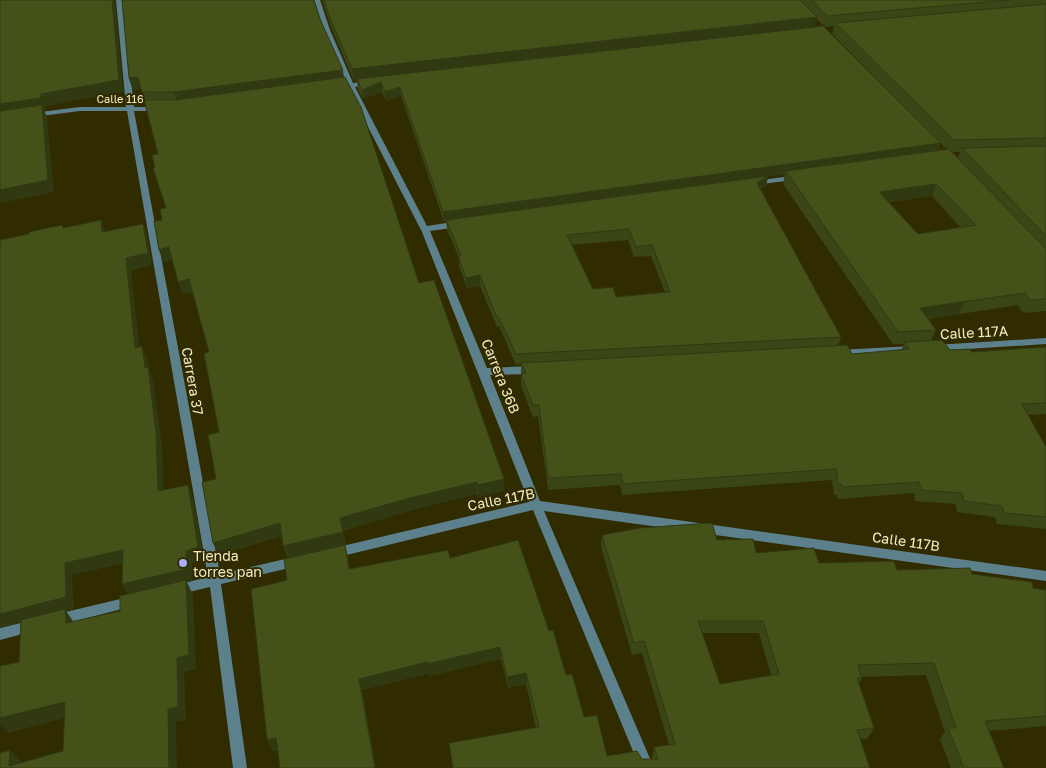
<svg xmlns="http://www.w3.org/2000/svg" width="1046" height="768" viewBox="0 0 1046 768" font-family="'Golos Text',sans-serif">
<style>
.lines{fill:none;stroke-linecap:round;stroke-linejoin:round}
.minor{fill:#5c818d;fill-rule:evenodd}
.wall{fill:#3a4616;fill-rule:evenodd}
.shaded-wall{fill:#303912}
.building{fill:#445119;stroke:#303912;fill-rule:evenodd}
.poi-dot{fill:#abaffb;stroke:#312b00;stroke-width:2}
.labels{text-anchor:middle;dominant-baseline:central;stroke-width:4;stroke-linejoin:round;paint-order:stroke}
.far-street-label{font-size:11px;fill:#f2edc7;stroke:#312b00}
.street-label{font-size:14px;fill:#f2edc7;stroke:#312b00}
.poi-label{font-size:14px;fill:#f2edc7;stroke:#312b00;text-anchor:start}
</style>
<rect width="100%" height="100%" fill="#312b00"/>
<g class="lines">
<path class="minor" d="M116,0H122L134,107H158L162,109L158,111H134L220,574L298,556L302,557L304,561L302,565L298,566L221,584L247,768H233L210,587L176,595L172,594L170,590L172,586L208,577L127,111H80L33,117L29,115L33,113L80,107H126Z
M314,0H320L330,30L353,83L369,81L373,83L369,85L355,87L427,226L459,221L463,224L459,227L430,231L487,368L534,366L539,370L534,374L490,375L540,501L1046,571V581L544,511L654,768H640L533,510L334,558L330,557L328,553L330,549L334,548L529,502L422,232L348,88L336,89L332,87L347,84L324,30Z
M798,175L802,177L801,179L755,185L751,183L755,181Z
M1046,338V344L935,351L930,348L935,345Z
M913,346L918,349L913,352L838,356L833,353L838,350Z
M133,596L137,597L139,601L137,605L133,606L57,626L53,624L51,620L53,616L57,614Z
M33,620L37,622L39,626L37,630L0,640V628Z"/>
</g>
<path class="wall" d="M322,0H1046V311L1023,313L1018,305L928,319L936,330L931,341L950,350L972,352L1046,347V414L1028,415L1046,447V529L997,524L995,517L957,512L956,504L915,501L914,493L838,499L837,495H834L832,480L622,495L620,485L548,490L538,416L533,417L521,386V364L516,365L499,326L497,327L480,286L467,288L459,266V258L447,230L446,221L444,222L401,96L386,101L382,92L363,99L358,89L357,81H354L332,29ZM816,18L825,27L834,26L832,34L926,128L814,27ZM941,143L943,146L947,149L938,150ZM952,152H960L958,158ZM785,174L783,184L893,344H904L901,350L852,354L838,346L841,337L760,189L766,186L768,176ZM932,196L961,228L918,234L889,202ZM628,240L634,257L651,256L665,292L616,297L593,289L572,245Z
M320,19L344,77L419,283L504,479V491L478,497L477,494L412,510L343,531L346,544L287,558L282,536L218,555L216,479L219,432L209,352L193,292L183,294L172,260L164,262L159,250L162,220L166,208L155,167L158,154L141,89L133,90L129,78Z
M602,535L717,540L756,553L819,563L897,570L972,574L1033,588L1046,590V726L989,731L1004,768H951L940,739L945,732L926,675L861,677L862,678L859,684L874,728L867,739H860L870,768H453L536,728L526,684L508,688L501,659L429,676V673L362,690L376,768H280L278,750L272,751L287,580L345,545L350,569L450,558L549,631L584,717L607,756L642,759H652L654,747L669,745L642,653L632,655L601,547ZM702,633H759L771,675L720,684Z"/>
<path class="shaded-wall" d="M112,0H115L123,92L46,106V110H44L47,117L54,192L0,203V104L41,94Z
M817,17L814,29L357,79V81H354L352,69Z
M343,70L344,81L178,104L174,92Z
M138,77L141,89L133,90L129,78Z
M381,82L382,92L363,99L362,90Z
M400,87L401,96L386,101L385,92Z
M941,143L937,153L786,171L785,174L768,176L766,186L755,193L757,183L767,176L444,222L443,212Z
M936,184L932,196L875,204L879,192Z
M101,220L106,233L102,232Z
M143,224L147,236L152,265L131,271L141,360L135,348L126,258Z
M169,247L173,260L164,262L159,250Z
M480,275V286L467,288L466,278Z
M189,279L193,291L183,294L178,282Z
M965,301L959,314L915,321L920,308Z
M142,346L147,359L149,369L153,379L162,445L164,503L158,491L145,368Z
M504,479V491L478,497V485Z
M477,482V494L412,510L343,531L346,544L287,558L283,546L340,518L410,498Z
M188,485L193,497L204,559L192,563V581L187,582L193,595L196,669L184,672L186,720L176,722L177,768H169L129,596L122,584L186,551Z
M280,523L284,535L218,555L213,543Z
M345,545L348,557L352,581L349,569Z
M123,550L129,562L72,575L74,609L66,611L75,624L66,623L65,611L0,628V614L65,563Z
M500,647L501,659L429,676L427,664Z
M427,662L429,673L362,690L376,768H375L359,679Z
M526,673V684L508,688L507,677Z
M65,702L76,715L8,733L0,725V718Z
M276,738L281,749L272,751L267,740Z
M10,750L22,763L9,766Z"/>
<path class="building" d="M0,0H112L119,80L41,94V98L0,104Z
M122,0H314L320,19L343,70L174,92H142L138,77L129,78Z
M324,0H800L817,17L352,69L330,18Z
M812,0H1009L827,16Z
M1046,4V138L954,140L835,23Z
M823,26L941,143L443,212L400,87L385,92L381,82L362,90L357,79Z
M345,77L361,107L419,283L434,280L504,479L478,485L477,482L410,498L340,518L343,532L283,546L280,523L213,543L202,482L216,479L208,435L219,432L204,354L209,352L189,279L178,282L169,247L159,250L154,221L162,220L160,209L166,208L153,168L155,167L152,155L158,154L144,100H175Z
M42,105L48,180L0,190V111Z
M1046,146V236L962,148Z
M949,149L1046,249V299L1030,300L1025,293L920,308L936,330L898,332L786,171ZM936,184L976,225L918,234L879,192Z
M768,176L757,183L841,337L516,354L498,316H496L480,275L466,278L458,255H461L446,220ZM629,229L636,247L652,245L670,292L616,297L613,287L593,289L567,235Z
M101,220L102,232L143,224L148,253L126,258L135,348L142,346L145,368L148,367L156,433L158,491L188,485L198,547L186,551L187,569L122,584L123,550L65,563L66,597L0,614V240L29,234V232L62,225L63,228Z
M942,340L950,350L969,349L972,352L1046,347V403L1022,404L1046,447V517L1004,513L1002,506L964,501L962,493L921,490L919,482L843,487L841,484H838L836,469L623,484L621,474L548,478L539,405H533L521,374L526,373L521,363L847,345L852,354L909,349L904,342Z
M710,523H712L717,540L753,539L756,553L814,548L819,563L894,561L897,570L970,568L972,574L1032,582L1033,588L1046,590V716L985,721L1004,768H964L948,728H956L934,663L858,665L862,678H857L874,728L857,730L870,768H453L449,743L539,727L526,673L507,677L500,647L427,664V662L359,679L375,768H280L276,738L267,740L251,589L287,580L284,559L345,545L349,569L448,550L450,558L518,540L549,631L553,630L566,675L572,674L584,717L597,715L607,756L637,751L642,759H658L654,747L675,744L644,641L634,643L602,535L640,528ZM698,621H763L779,674L720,684Z
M186,580L189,655L177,658L178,707L168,709L169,768H0V753L10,750L9,766L63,751L65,702L0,718V666L19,662L21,620L65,609L66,623L120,611V596Z"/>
<circle class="poi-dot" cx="183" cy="563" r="5"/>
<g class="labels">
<g class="far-street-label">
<text x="120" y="98">Calle 116</text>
</g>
<g class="street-label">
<text transform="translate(974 332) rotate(-3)">Calle 117A</text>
<text transform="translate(501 376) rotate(68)">Carrera 36B</text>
<text transform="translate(193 381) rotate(80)">Carrera 37</text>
<text transform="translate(501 499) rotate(-11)">Calle 117B</text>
<text transform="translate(906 541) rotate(8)">Calle 117B</text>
</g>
<g class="poi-label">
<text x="193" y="555">Tienda<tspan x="193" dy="16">torres pan</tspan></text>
</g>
</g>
</svg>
